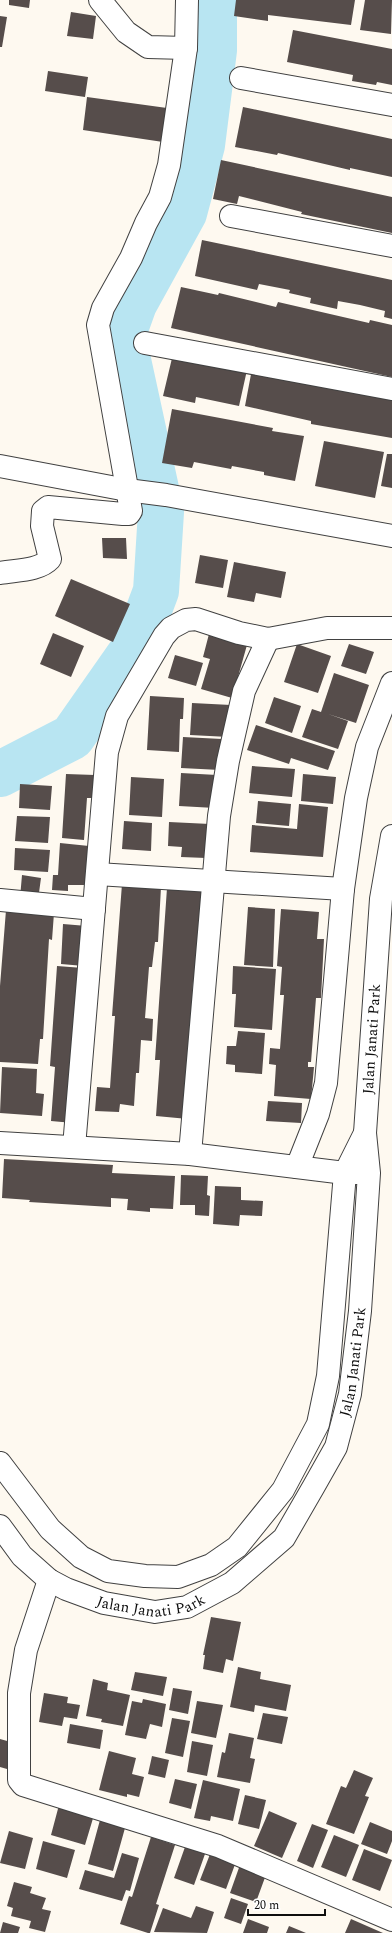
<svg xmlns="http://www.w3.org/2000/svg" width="392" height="1933" viewBox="0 0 392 1933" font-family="Spectral,serif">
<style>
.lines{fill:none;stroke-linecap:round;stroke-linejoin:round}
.river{stroke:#b8e5f2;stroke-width:46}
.building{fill:#564d4b}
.minor-casing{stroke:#414141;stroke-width:24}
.minor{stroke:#fff;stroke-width:22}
.labels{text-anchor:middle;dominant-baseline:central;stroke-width:4;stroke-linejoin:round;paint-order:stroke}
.street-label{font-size:15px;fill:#0e0e0e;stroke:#fff}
</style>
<rect width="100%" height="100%" fill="#fef9f0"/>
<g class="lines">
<path class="river" d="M0,774L72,737L135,647L156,591L161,512L126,351L124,332L134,304L184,213L202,145L214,50V0"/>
</g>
<path class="building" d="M9,0H30L29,8L9,5Z
M236,0H355L351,25L268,15V21L234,16Z
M365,0H392L391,34L360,30Z
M71,12L96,16L93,39L67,36Z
M0,16L7,17L2,47H0Z
M293,30L392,49V85L377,82L376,85L352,81L353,75L287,62Z
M48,71L88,77L85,97L45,91Z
M87,97L167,108L163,142L83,130Z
M243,107L392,139V177L350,168V170L278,153L277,155L235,147Z
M221,160L392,197V233L301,214L302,212L239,196L237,204L213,199Z
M202,240L392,280V319L384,317L385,311L360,305L338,301L337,309L310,303L311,298L289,293L290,290L259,284L257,290L195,276Z
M181,287L218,295L219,293L276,307L278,302L369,323L370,320L392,325V377L171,328Z
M173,354L247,370L239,406L196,397L195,403L163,396Z
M252,369L392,396V438L311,424V421L245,406Z
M172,409L273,428L272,431L304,436L295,481L264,475V472L232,466L231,469L194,462L192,468L162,463Z
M324,441L384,452L375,498L315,486Z
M387,454H392V488L381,486Z
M102,538H126L127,559L103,558Z
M200,555L228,560L223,588L195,583Z
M234,562L286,572L281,598L256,593L254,602L227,597Z
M71,579L130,604L113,642L55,616Z
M53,633L84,646L71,677L40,664Z
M209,634L247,645L232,698L201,689L210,659L203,657Z
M297,644L331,656L318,693L284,682Z
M349,644L374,652L366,674L341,666Z
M175,655L203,663L196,686L168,678Z
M334,673L369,685L356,723L328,714L348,721L338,749L302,737L312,709L321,712Z
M150,696L184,698L183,719H180L179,752L147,750Z
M274,697L301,706L292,733L265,723Z
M192,703L231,705L229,737L190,735Z
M256,725L335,751L328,770L291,758L289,764L247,750Z
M183,737L222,739L220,770L181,768Z
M252,766L295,769L292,797L249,793Z
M181,773L217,775L215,808L179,806Z
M66,774L95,775L92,798H87L84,840L62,838Z
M303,774L336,777L333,804L301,801Z
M131,777L164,779L162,817L129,815Z
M20,784L52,786L50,810L19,808Z
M258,801L291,804L289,826L256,823Z
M299,804L328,807L323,857L250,852L252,825L297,829Z
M17,816L50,817L48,843L15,841Z
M124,821L152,823L151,851L122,849Z
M169,822L210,824L206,858L181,857L182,847L168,846Z
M60,843L89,846L86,885H68V891L52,890L53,875H58Z
M15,848L50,850L48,872L14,870Z
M22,875L41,878L38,900L20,898Z
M122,884L161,887L158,942H155L152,967H149L145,1018L153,1019L152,1041L141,1040L139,1073H136L134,1106L120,1104L119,1112L95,1111L97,1087L110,1088L115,1016H112Z
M167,888L203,890L195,981H193L188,1119L156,1116L160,1060H155Z
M248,907L275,909L273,967L244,965Z
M281,909L319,912L317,939H324L321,998H316L311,1062H308V1067H314L311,1099L274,1096L276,1065L269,1064L270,1048L280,1049L284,995H280L282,967L277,966Z
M6,910L54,913L52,940L49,939L43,1039H40L38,1064L0,1062V986Z
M63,924L87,926L84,966L61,964Z
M57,966L83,968L73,1123L51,1121L55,1067L50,1066Z
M233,966L276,969L272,1030L234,1027L236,994H232Z
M238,1031L265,1033L262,1074L235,1072V1065L226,1064L227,1046H236Z
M2,1067L37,1069L36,1093L44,1094L42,1116L0,1113Z
M268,1101L302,1103L301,1123L266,1121Z
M4,1159L113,1165L112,1173L175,1176L173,1209L150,1208V1212L127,1210L128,1199L111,1198V1207L29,1202L30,1200L2,1198Z
M181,1175L208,1176L207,1195L210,1196L209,1216L195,1215V1205H180Z
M215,1186L241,1187V1200L263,1201L262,1216L240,1215L239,1226L213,1224Z
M211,1617L241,1622L233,1661L226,1659L223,1673L203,1669L205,1655H203Z
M238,1667L261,1672L260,1679L291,1685L286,1711L255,1705L254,1712L230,1707Z
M135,1672L167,1677L163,1696L131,1690Z
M93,1679L108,1683L107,1690L130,1695L123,1726L101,1722L102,1719L86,1716Z
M173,1688L192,1691L188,1714L169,1710Z
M44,1693L68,1697L67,1703L80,1705L77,1719L64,1717L62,1726L39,1722Z
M143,1699L166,1704L162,1727L150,1724L146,1739L125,1735L132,1701L142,1703Z
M197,1701L223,1705L216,1738L191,1733Z
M263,1713L288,1717L282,1744L257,1739Z
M172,1718L190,1721L183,1757L165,1753Z
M70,1724L103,1730L100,1749L67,1743Z
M229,1733L254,1738L250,1758L255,1759L250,1783L217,1777L222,1752L225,1753Z
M0,1739L18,1744L14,1771L0,1767Z
M192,1741L213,1745L207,1776L187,1772Z
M109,1751L136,1758L132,1774L144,1777L139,1797L127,1794V1797L99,1790Z
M152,1756L169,1760L165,1778L148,1774Z
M354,1770L373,1778L365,1796L369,1797L354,1834L326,1824L341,1786L346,1788Z
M175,1779L197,1784L191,1809L169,1803Z
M203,1780L240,1789L233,1821L211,1816L210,1821L194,1818Z
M245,1795L266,1800L259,1829L238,1824Z
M59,1805L94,1815L85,1845L51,1835Z
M269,1811L297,1823L282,1858L254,1846Z
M100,1820L125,1828L113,1871L88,1864Z
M370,1822L392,1831V1841L387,1854L361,1844Z
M312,1824L328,1830L313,1868L297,1861Z
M9,1831L33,1838L25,1869L0,1863Z
M334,1835L359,1845L346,1877L321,1867Z
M151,1837L175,1845L156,1904L159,1905L150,1933H148L120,1924L129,1896L132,1897Z
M43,1841L75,1850L67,1878L36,1869Z
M185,1847L205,1854L194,1885L174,1878Z
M212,1849L237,1859L226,1889L200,1880Z
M364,1849L392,1860L380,1891L352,1880Z
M122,1853L139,1858L130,1891L126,1890L122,1901L79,1889L85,1870L114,1878Z
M241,1862L267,1872L256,1902L230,1893Z
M14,1882L32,1887L30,1893L46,1898L42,1909L51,1911L45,1932L29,1928L31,1921L11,1916L13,1908L7,1906Z
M231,1898L248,1904L241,1924L224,1918Z
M196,1906L214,1912L207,1933L154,1932L163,1908L191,1918Z
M248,1919L269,1927L267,1933H243Z
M351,1919L383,1933H345Z
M3,1922L20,1927L18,1933H0Z
M289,1926L306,1933H286Z"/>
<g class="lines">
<defs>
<g id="minor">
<path d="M100,0L126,32L148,47L186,48"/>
<path d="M241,78L392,105"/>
<path d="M231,216L392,246"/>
<path d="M145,343L392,389"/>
<path d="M0,466L127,490L166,495L392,536"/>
<path d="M0,573C16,570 39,571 50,559L42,526L43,511L48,507L123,514H129L131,511L98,325L103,308L131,258L146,223L160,197L169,165L186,48L187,0"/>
<path d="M97,874L343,889"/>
<path d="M0,900L94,909"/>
<path d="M0,1143L190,1154L345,1173H360"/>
<path d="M74,1147L107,752L117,716L164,636L171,628L186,620L196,619L239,633L268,639L327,628H392"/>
<path d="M190,1154L219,816L228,761L244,691L268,639"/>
<path d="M297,1167L318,1114L326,1083L343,889L356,798L367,747L392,683"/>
<path d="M0,1463L50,1529L81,1557L108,1571L145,1576L178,1577L211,1565L237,1547L283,1490L318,1424L328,1376L345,1173L365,1133"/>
<path id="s1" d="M0,1526L22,1556L49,1580L66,1589L104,1603L155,1612L187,1607L232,1583L284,1538L314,1486L336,1447L350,1394L360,1311L369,1173L365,1133L381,899L392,836"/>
<path d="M49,1580L26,1650L19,1693V1780L23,1785L218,1846L392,1920"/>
</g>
</defs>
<use href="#minor" class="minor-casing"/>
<use href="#minor" class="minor"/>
</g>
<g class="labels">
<g class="street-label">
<text stroke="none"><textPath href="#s1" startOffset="853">Jalan Janati Park</textPath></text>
<text stroke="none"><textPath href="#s1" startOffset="529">Jalan Janati Park</textPath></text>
<text stroke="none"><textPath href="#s1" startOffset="181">Jalan Janati Park</textPath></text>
</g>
</g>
<path d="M248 1909v6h77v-6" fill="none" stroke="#0e0e0e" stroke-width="2"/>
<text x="254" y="1909" font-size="12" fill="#0e0e0e" stroke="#ffffff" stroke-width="3" paint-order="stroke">20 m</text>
</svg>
